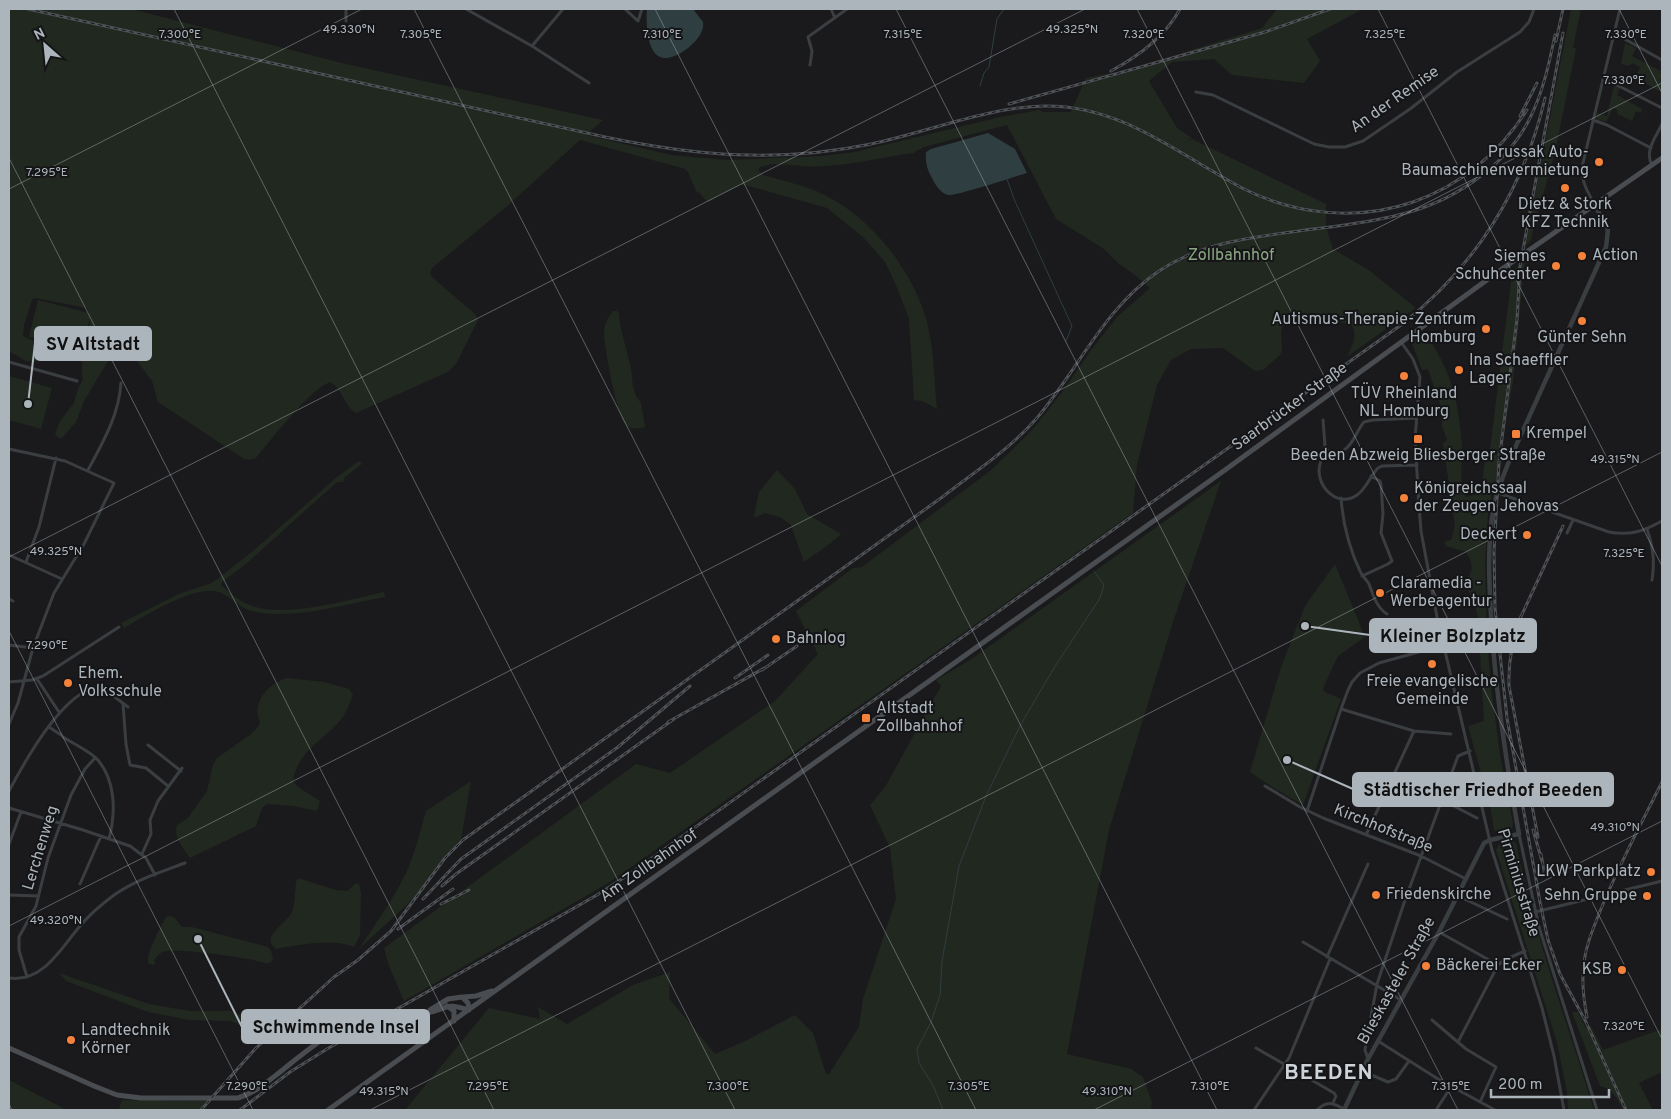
<svg xmlns="http://www.w3.org/2000/svg" width="1671" height="1119" viewBox="0 0 1671 1119" font-family="Overpass,sans-serif">
<style>
.green{fill:#21281f}
.water{fill:#2f3e41}
.lines{fill:none;stroke-linecap:round;stroke-linejoin:round}
.stream{stroke:#2f3e41;stroke-width:1}
.minor{stroke:#3b3e41;stroke-width:3}
.tertiary{stroke:#3b3e41;stroke-width:4.5}
.secondary{stroke:#494d51;stroke-width:5}
.rail-casing{stroke:#4e5256;stroke-width:3}
.rail{stroke:#151517;stroke-width:1;stroke-dasharray:4;stroke-linecap:butt}
.secondary-bridge{stroke:#494d51;stroke-width:5}
.ticks{fill:none;stroke:#acb5bc;stroke-width:1;stroke-opacity:0.45}
.poi-dot{fill:#f4823a;stroke:#151517;stroke-width:2}
.labels{text-anchor:middle;dominant-baseline:central;stroke-width:4;stroke-linejoin:round;paint-order:stroke}
.street-label{font-size:16px;fill:#acb5bc;stroke:#151517}
.poi-label{font-size:16px;fill:#acb5bc;stroke:#151517;text-anchor:start}
.park-label{font-size:16px;fill:#8ba783;stroke:#151517}
.district-label{font-size:21px;font-weight:bold;letter-spacing:1px;fill:#cdd3d8;stroke:#151517}
.ticks-label{font-size:12px;text-anchor:middle;fill:#acb5bc;stroke:#151517;stroke-width:4;stroke-linejoin:round;paint-order:stroke}
.leader{fill:none;stroke:#acb5bc;stroke-width:2}
.callout-dot{fill:#acb5bc;stroke:#151517;stroke-width:2}
.callout{fill:#acb5bc;stroke:#acb5bc;stroke-width:2}
.callout-label{font-size:18px;text-anchor:middle;font-weight:bold;fill:#111}
</style>
<rect width="100%" height="100%" fill="#1a1a1c"/>
<path class="green" d="M9,9H131L346,64L603,120L586,135L671,155L727,160L823,156L855,152L1000,117L1039,110L1043,112H1071L1086,78L1127,70L1262,28L1277,9H1363L1307,39L1320,61L1304,83L1232,75L1214,59L1172,62L1149,81L1177,128L1192,138L1184,143L1192,139L1326,204V227L1333,249L1370,271L1416,308L1348,356V355C1353,344 1358,335 1351,324C1329,321 1301,313 1282,327L1281,333L1282,350L1280,355L1263,370L1255,371L1223,348L1191,349L1171,360L1157,385L1137,465L1133,513L610,882L404,1001L389,966L384,948L636,764L670,773L775,701L818,654L796,611L853,568L862,567L990,471L1013,449L1034,428L1062,392L1091,350L1117,317L1150,288L1136,276L1118,263L1104,249L1056,219L1007,125L924,147L913,153C877,158 836,169 801,166C788,165 771,162 759,168L758,170L763,175C787,182 813,187 834,200C877,225 914,274 927,322C934,349 934,380 937,409L922,401L914,400L909,319L896,285L885,262L864,238L827,208L745,185H740L708,202C703,199 702,193 696,191L688,172L685,169L580,140L506,207L432,268L430,273L432,277L475,314L478,320L456,364L448,372L356,413C344,406 343,389 330,382C309,390 272,439 256,458L250,460L244,459L158,402L152,381L127,348L122,347L116,350L108,361L84,401L76,422L61,439L55,435L60,421L74,403L78,389L83,379C78,359 91,338 90,319L81,350L29,337L38,300L89,313L87,308L35,298L32,300L24,325L23,336L42,345L44,350L36,362L26,361L9,351Z
M1571,9H1581L1573,47L1576,49L1555,152L1530,242L1525,246Z
M1625,43L1636,48L1632,56L1661,71L1660,73L1662,75L1660,81L1662,83L1661,92L1635,78L1640,67L1632,63L1629,66L1621,64Z
M1614,85L1620,88L1617,95L1642,109L1641,113L1636,111L1632,121L1617,114L1618,110L1613,108L1606,122L1596,119L1597,113L1607,116Z
M1528,257L1524,267L1513,382L1504,431L1502,461L1492,493L1488,515L1485,564L1487,637L1491,687L1500,755L1513,824L1511,831L1498,833L1494,830L1490,805L1468,726L1484,721L1478,617L1474,602L1465,584C1472,571 1475,566 1466,552L1446,546L1444,542L1451,540L1455,526L1443,443L1447,440L1442,426V410L1428,369L1422,370L1411,341L1424,332C1451,369 1459,402 1462,447C1464,464 1457,481 1466,497L1481,493L1485,457L1490,449L1511,282C1508,269 1513,271 1522,264L1523,259Z
M613,311H617L619,313L620,325L631,368L633,387L636,396L641,403L645,427C639,429 628,430 624,423C617,413 604,347 604,333C604,325 608,317 613,311Z
M9,376L52,388L41,429L9,420Z
M359,461L362,464L345,477L343,482H337L247,563L222,582L221,585C229,592 239,601 250,605C282,619 349,600 384,592L385,597C351,603 314,614 279,614C267,614 253,613 242,607C234,602 228,595 219,592C195,584 145,616 124,628L121,623L181,593L212,583L253,551L337,477Z
M777,470L795,489L807,514L841,534L831,543L804,562L791,525L780,517L765,513L756,517L754,516L759,492Z
M1221,481L1173,622L1109,830L1067,1054L1131,1069L1143,1077L1152,1102L1151,1108L1154,1110H405L489,1008L540,1019L538,1007L567,1024L633,985L670,972L669,998L715,1054L743,1042L795,1015L813,1033L826,1074H829L859,1027L863,999L896,899L890,848L870,805L885,787L941,686L936,680L970,660Z
M1335,564L1365,637L1338,656L1324,686L1323,691L1341,699L1303,805L1277,790L1250,772L1281,667L1305,606Z
M287,678L324,682L349,689L353,695C349,705 345,716 338,723C319,743 298,752 293,781L298,787L320,801L317,811L294,806L267,804L262,808L256,826L190,858C183,848 173,837 177,825L188,818L207,791L213,765L217,758L251,734L258,727L260,722C251,702 269,683 287,678Z
M471,781L461,840L410,902L359,949C375,924 393,900 406,873C415,854 420,832 426,811Z
M1512,840L1516,843C1534,935 1567,1021 1594,1110H1568L1567,1092L1557,1042L1496,850L1500,842Z
M298,878L336,890L347,891L356,883L359,884L361,894L360,935L354,947C331,938 300,945 276,949C260,937 285,924 291,914C295,906 295,892 296,882Z
M169,916L174,917L182,927H192L268,947L271,951L273,959L270,963H265C251,958 174,947 163,952C159,953 157,957 154,960L155,963L153,965L148,963C146,952 161,927 166,917Z
M59,973L149,1004L190,1011H230L260,1023L258,1031L230,1021L189,1020L148,1012L66,981Z
M1572,1012H1578L1586,1028L1591,1026L1603,1050L1662,1029V1072L1639,1083L1653,1110H1623C1618,1100 1612,1088 1600,1086Z
M9,1080L67,1110H9Z
M122,1100L206,1101L200,1110H113L119,1109Z"/>
<path class="water" d="M647,9H693L703,22C706,37 681,57 667,58C646,60 646,22 647,9Z
M988,133L1015,149L1027,173C1013,177 957,196 948,195C940,193 935,184 932,178C927,170 925,161 926,152L931,149Z"/>
<g class="lines">
<path class="stream" d="M980,86L984,73L989,67L997,19L1004,9
M1007,179L1014,199L1072,326L1066,341
M943,1110L933,1085L919,1063L917,1049L931,1022L940,995L942,961L959,866L986,796L1021,724L1054,668L1100,598L1104,585L1094,571"/>
<path class="minor" d="M346,9V21
M466,9L532,46L589,83
M625,9L638,21L642,9
M831,9L835,18
M1614,33L1662,60
M532,46L563,9
M810,65L812,51L808,37L847,9
M1603,78L1662,108
M1196,92L1213,95L1314,144L1329,147H1345L1363,141L1410,109L1457,72L1520,32L1529,22L1534,9
M1593,120L1607,125L1651,148
M1652,165C1644,151 1656,137 1662,124
M1595,205C1588,193 1581,181 1582,167L1620,9
M1401,342L1413,359L1420,377L1415,439L1419,506L1421,531L1437,617L1492,850L1542,1008L1554,1056L1564,1110
M9,362L77,381
M1416,418L1373,420L1364,422C1357,430 1353,445 1344,450C1335,454 1326,449 1321,461C1312,482 1336,510 1357,495C1366,489 1370,476 1378,468L1382,466L1417,465
M1323,420L1325,446L1329,452
M9,449L65,461L114,483L84,544L54,593L33,648L18,703L9,724
M88,470C103,442 119,415 121,383
M1498,493L1609,532C1630,536 1644,531 1662,521
M1341,498C1343,524 1349,548 1360,571C1362,576 1366,579 1369,584C1373,595 1377,608 1387,614
M1647,529C1653,547 1655,561 1652,580
M1567,533L1573,520
M9,555L62,579
M26,562L39,527L56,458
M1362,576L1388,564L1392,561L1381,533L1383,514L1381,485L1380,481L1371,476
M9,599L13,601
M9,645L33,648
M37,679L59,712
M9,682L32,680L43,676L119,627
M123,704L126,744L130,765L146,768L168,786
M1341,709L1414,731L1451,734
M49,727L61,735
M63,737C74,744 87,750 96,758C116,779 116,812 109,839
M148,745L181,771
M1265,786L1300,807L1323,818L1421,856L1466,879
M9,791C25,761 63,691 100,686L128,707
M1442,800L1477,818
M9,808L83,830L130,846L146,858L155,875
M1307,811L1341,709L1348,690L1352,682L1360,673L1379,663L1444,645
M1519,834L1539,927L1597,1110
M1366,835L1414,731
M9,844L21,812
M142,854L151,834L150,820L158,801L182,768
M80,884L101,836
M9,895L39,896
M1458,896L1507,919
M1535,912L1662,881
M1439,932L1498,965
M1303,942L1401,1000
M1327,957L1368,864
M27,977L19,950V937L36,906L48,858L71,795L85,769L95,758
M9,978C43,983 61,948 80,926C90,914 102,904 114,895C135,880 161,872 185,863
M1432,1020L1466,1049L1496,1067L1480,1102
M1378,1041L1438,1079L1495,1110
M1458,1042L1498,965L1504,960L1525,951
M1256,1048L1334,1093L1336,1096L1333,1103
M1368,1059L1365,1050L1377,984L1404,903L1458,756L1470,751
M1362,1071L1388,1082L1396,1079L1409,1061
M1254,1110L1289,1058L1330,959
M1317,1110C1327,1100 1333,1103 1344,1109
M1436,1110L1451,1087"/>
<path class="tertiary" d="M1344,1110L1368,1059L1439,932L1484,843L1490,840L1519,834C1506,762 1495,690 1491,616C1489,580 1487,542 1494,506C1497,490 1504,474 1510,459L1606,247L1608,230L1595,205"/>
<path class="secondary" d="M464,997L476,996L492,991
M447,1006L454,1011V1021
M430,1010L448,999L462,997L468,1003L469,1010
M402,1016C410,1015 419,1015 426,1013C449,1009 443,1002 469,1010
M9,1048L94,1086L117,1095L141,1098H238C255,1093 267,1082 280,1072C309,1049 339,1022 376,1017
M328,1110L1225,470L1502,269L1662,158"/>
<defs>
<path id="rail" d="M28,9L605,137C696,156 779,163 871,144C928,132 987,107 1045,106C1122,105 1179,155 1244,189C1296,215 1358,221 1413,202C1461,185 1499,153 1527,110
M1563,33L1520,266L1517,319L1499,462L1494,552L1495,608L1507,718L1540,902L1548,940L1560,974L1586,1022L1626,1110
M1556,41L1563,9
M1111,71C1139,56 1165,37 1180,9
M1009,104L1265,32L1330,9
M1520,116L1537,83
M1521,616C1513,638 1508,663 1509,686L1538,837
M1518,623L1563,526
M762,670L797,646
M735,678L768,655
M668,722L768,666
M1533,830L1542,861
M1541,854L1545,876
M442,886L456,874L674,719
M423,899L461,859L618,747L690,686
M441,904L469,890
M398,929L453,889
M1587,1017C1583,997 1581,976 1585,956C1588,939 1595,924 1601,909C1619,865 1641,824 1662,782
M201,1110L255,1049L334,977L358,960L391,931L445,858L463,840L941,498C973,473 1009,450 1036,419C1078,370 1104,308 1159,271C1199,244 1246,238 1292,232C1327,227 1364,224 1398,215C1451,203 1505,168 1530,118C1543,92 1549,64 1555,35
M240,1110L290,1072L327,1049L597,895L628,875L1401,325C1475,267 1524,189 1545,98"/>
</defs>
<use href="#rail" class="rail-casing"/>
<use href="#rail" class="rail"/>
<path class="secondary-bridge" d="M376,1017L402,1016"/>
</g>
<path class="ticks" d="M174,9L735,1110M414,9L976,1110M655,9L1217,1110M896,9L1458,1110M1137,9L1662,1039M1378,9L1662,566M1619,9L1662,93M9,158L494,1110M9,189L362,9M9,557L1085,9M9,631L253,1110M9,926L1662,83M9,1104L12,1110M370,1110L1662,452M1094,1110L1662,821"/>
<g class="poi-dot">
<circle cx="1599" cy="162" r="5"/>
<circle cx="1565" cy="188" r="5"/>
<circle cx="1582" cy="256" r="5"/>
<circle cx="1556" cy="266" r="5"/>
<circle cx="1582" cy="321" r="5"/>
<circle cx="1486" cy="329" r="5"/>
<circle cx="1459" cy="370" r="5"/>
<circle cx="1404" cy="376" r="5"/>
<rect x="1511" y="429" width="10" height="10" rx="2.5"/>
<rect x="1413" y="434" width="10" height="10" rx="2.5"/>
<circle cx="1404" cy="498" r="5"/>
<circle cx="1527" cy="535" r="5"/>
<circle cx="1380" cy="593" r="5"/>
<circle cx="776" cy="639" r="5"/>
<circle cx="1432" cy="664" r="5"/>
<circle cx="68" cy="683" r="5"/>
<rect x="861" y="713" width="10" height="10" rx="2.5"/>
<circle cx="1651" cy="872" r="5"/>
<circle cx="1376" cy="895" r="5"/>
<circle cx="1647" cy="896" r="5"/>
<circle cx="1426" cy="966" r="5"/>
<circle cx="1622" cy="970" r="5"/>
<circle cx="71" cy="1040" r="5"/>
</g>
<g class="labels">
<g class="street-label">
<text transform="translate(1395 100) rotate(-35)">An der Remise</text>
<text transform="translate(1290 407) rotate(-36)">Saarbrücker Straße</text>
<text transform="translate(1383 829) rotate(22)">Kirchhofstraße</text>
<text transform="translate(41 848) rotate(-73)">Lerchenweg</text>
<text transform="translate(649 866) rotate(-35)">Am Zollbahnhof</text>
<text transform="translate(1518 883) rotate(73)">Pirminiusstraße</text>
<text transform="translate(1397 981) rotate(-61)">Blieskasteler Straße</text>
</g>
<g class="poi-label">
<text x="1589" y="153" text-anchor="end">Prussak Auto-<tspan x="1589" dy="18">Baumaschinenvermietung</tspan></text>
<text x="1565" y="205" text-anchor="middle">Dietz &amp; Stork<tspan x="1565" dy="18">KFZ Technik</tspan></text>
<text x="1592" y="256">Action</text>
<text x="1546" y="257" text-anchor="end">Siemes<tspan x="1546" dy="18">Schuhcenter</tspan></text>
<text x="1476" y="320" text-anchor="end">Autismus-Therapie-Zentrum<tspan x="1476" dy="18">Homburg</tspan></text>
<text x="1582" y="338" text-anchor="middle">Günter Sehn</text>
<text x="1469" y="361">Ina Schaeffler<tspan x="1469" dy="18">Lager</tspan></text>
<text x="1404" y="394" text-anchor="middle">TÜV Rheinland<tspan x="1404" dy="18">NL Homburg</tspan></text>
<text x="1526" y="434">Krempel</text>
<text x="1418" y="456" text-anchor="middle">Beeden Abzweig Bliesberger Straße</text>
<text x="1414" y="489">Königreichssaal<tspan x="1414" dy="18">der Zeugen Jehovas</tspan></text>
<text x="1517" y="535" text-anchor="end">Deckert</text>
<text x="1390" y="584">Claramedia -<tspan x="1390" dy="18">Werbeagentur</tspan></text>
<text x="786" y="639">Bahnlog</text>
<text x="78" y="674">Ehem.<tspan x="78" dy="18">Volksschule</tspan></text>
<text x="1432" y="682" text-anchor="middle">Freie evangelische<tspan x="1432" dy="18">Gemeinde</tspan></text>
<text x="876" y="709">Altstadt<tspan x="876" dy="18">Zollbahnhof</tspan></text>
<text x="1641" y="872" text-anchor="end">LKW Parkplatz</text>
<text x="1386" y="895">Friedenskirche</text>
<text x="1637" y="896" text-anchor="end">Sehn Gruppe</text>
<text x="1436" y="966">Bäckerei Ecker</text>
<text x="1612" y="970" text-anchor="end">KSB</text>
<text x="81" y="1031">Landtechnik<tspan x="81" dy="18">Körner</tspan></text>
</g>
<g class="park-label">
<text x="1231" y="256">Zollbahnhof</text>
</g>
<g class="district-label">
<text x="1329" y="1073">BEEDEN</text>
</g>
</g>
<g class="ticks-label">
<text x="349" y="33">49.330°N</text>
<text x="1072" y="33">49.325°N</text>
<text x="180" y="38">7.300°E</text>
<text x="421" y="38">7.305°E</text>
<text x="662" y="38">7.310°E</text>
<text x="903" y="38">7.315°E</text>
<text x="1144" y="38">7.320°E</text>
<text x="1385" y="38">7.325°E</text>
<text x="1626" y="38">7.330°E</text>
<text x="1624" y="84">7.330°E</text>
<text x="47" y="176">7.295°E</text>
<text x="1615" y="463">49.315°N</text>
<text x="56" y="555">49.325°N</text>
<text x="1624" y="557">7.325°E</text>
<text x="47" y="649">7.290°E</text>
<text x="1615" y="831">49.310°N</text>
<text x="56" y="924">49.320°N</text>
<text x="1624" y="1030">7.320°E</text>
<text x="247" y="1090">7.290°E</text>
<text x="488" y="1090">7.295°E</text>
<text x="728" y="1090">7.300°E</text>
<text x="969" y="1090">7.305°E</text>
<text x="1210" y="1090">7.310°E</text>
<text x="1451" y="1090">7.315°E</text>
<text x="384" y="1095">49.315°N</text>
<text x="1107" y="1095">49.310°N</text>
</g>
<path class="leader" d="M28 404L35 343M1305 626L1370 635M1287 760L1353 789M198 939L242 1027"/>
<g class="callout-dot">
<circle cx="28" cy="404" r="5"/>
<circle cx="1305" cy="626" r="5"/>
<circle cx="1287" cy="760" r="5"/>
<circle cx="198" cy="939" r="5"/>
</g>
<g class="callout">
<rect x="35" y="327" width="116" height="33" rx="5"/>
<rect x="1370" y="619" width="166" height="33" rx="5"/>
<rect x="1353" y="773" width="260" height="33" rx="5"/>
<rect x="242" y="1010" width="187" height="33" rx="5"/>
</g>
<g class="callout-label">
<text x="93" y="350">SV Altstadt</text>
<text x="1453" y="642">Kleiner Bolzplatz</text>
<text x="1483" y="796">Städtischer Friedhof Beeden</text>
<text x="336" y="1033">Schwimmende Insel</text>
</g>
<rect width="1671" height="1119" fill="none" stroke="#acb5bc" stroke-width="20"/>
<g transform="translate(45 45) rotate(333)" stroke="#151517" stroke-width="4" paint-order="stroke">
<path d="M0-4L9 19L0 12L-9 19Z" fill="#acb5bc"/>
<text y="-8" font-size="14" font-weight="bold" text-anchor="middle" fill="#acb5bc">N</text>
</g>
<path d="M1491 1089v8h118v-8" fill="none" stroke="#acb5bc" stroke-width="2.5"/>
<text x="1498" y="1089" font-size="15" fill="#acb5bc" stroke="#151517" stroke-width="4" paint-order="stroke">200 m</text>
</svg>
